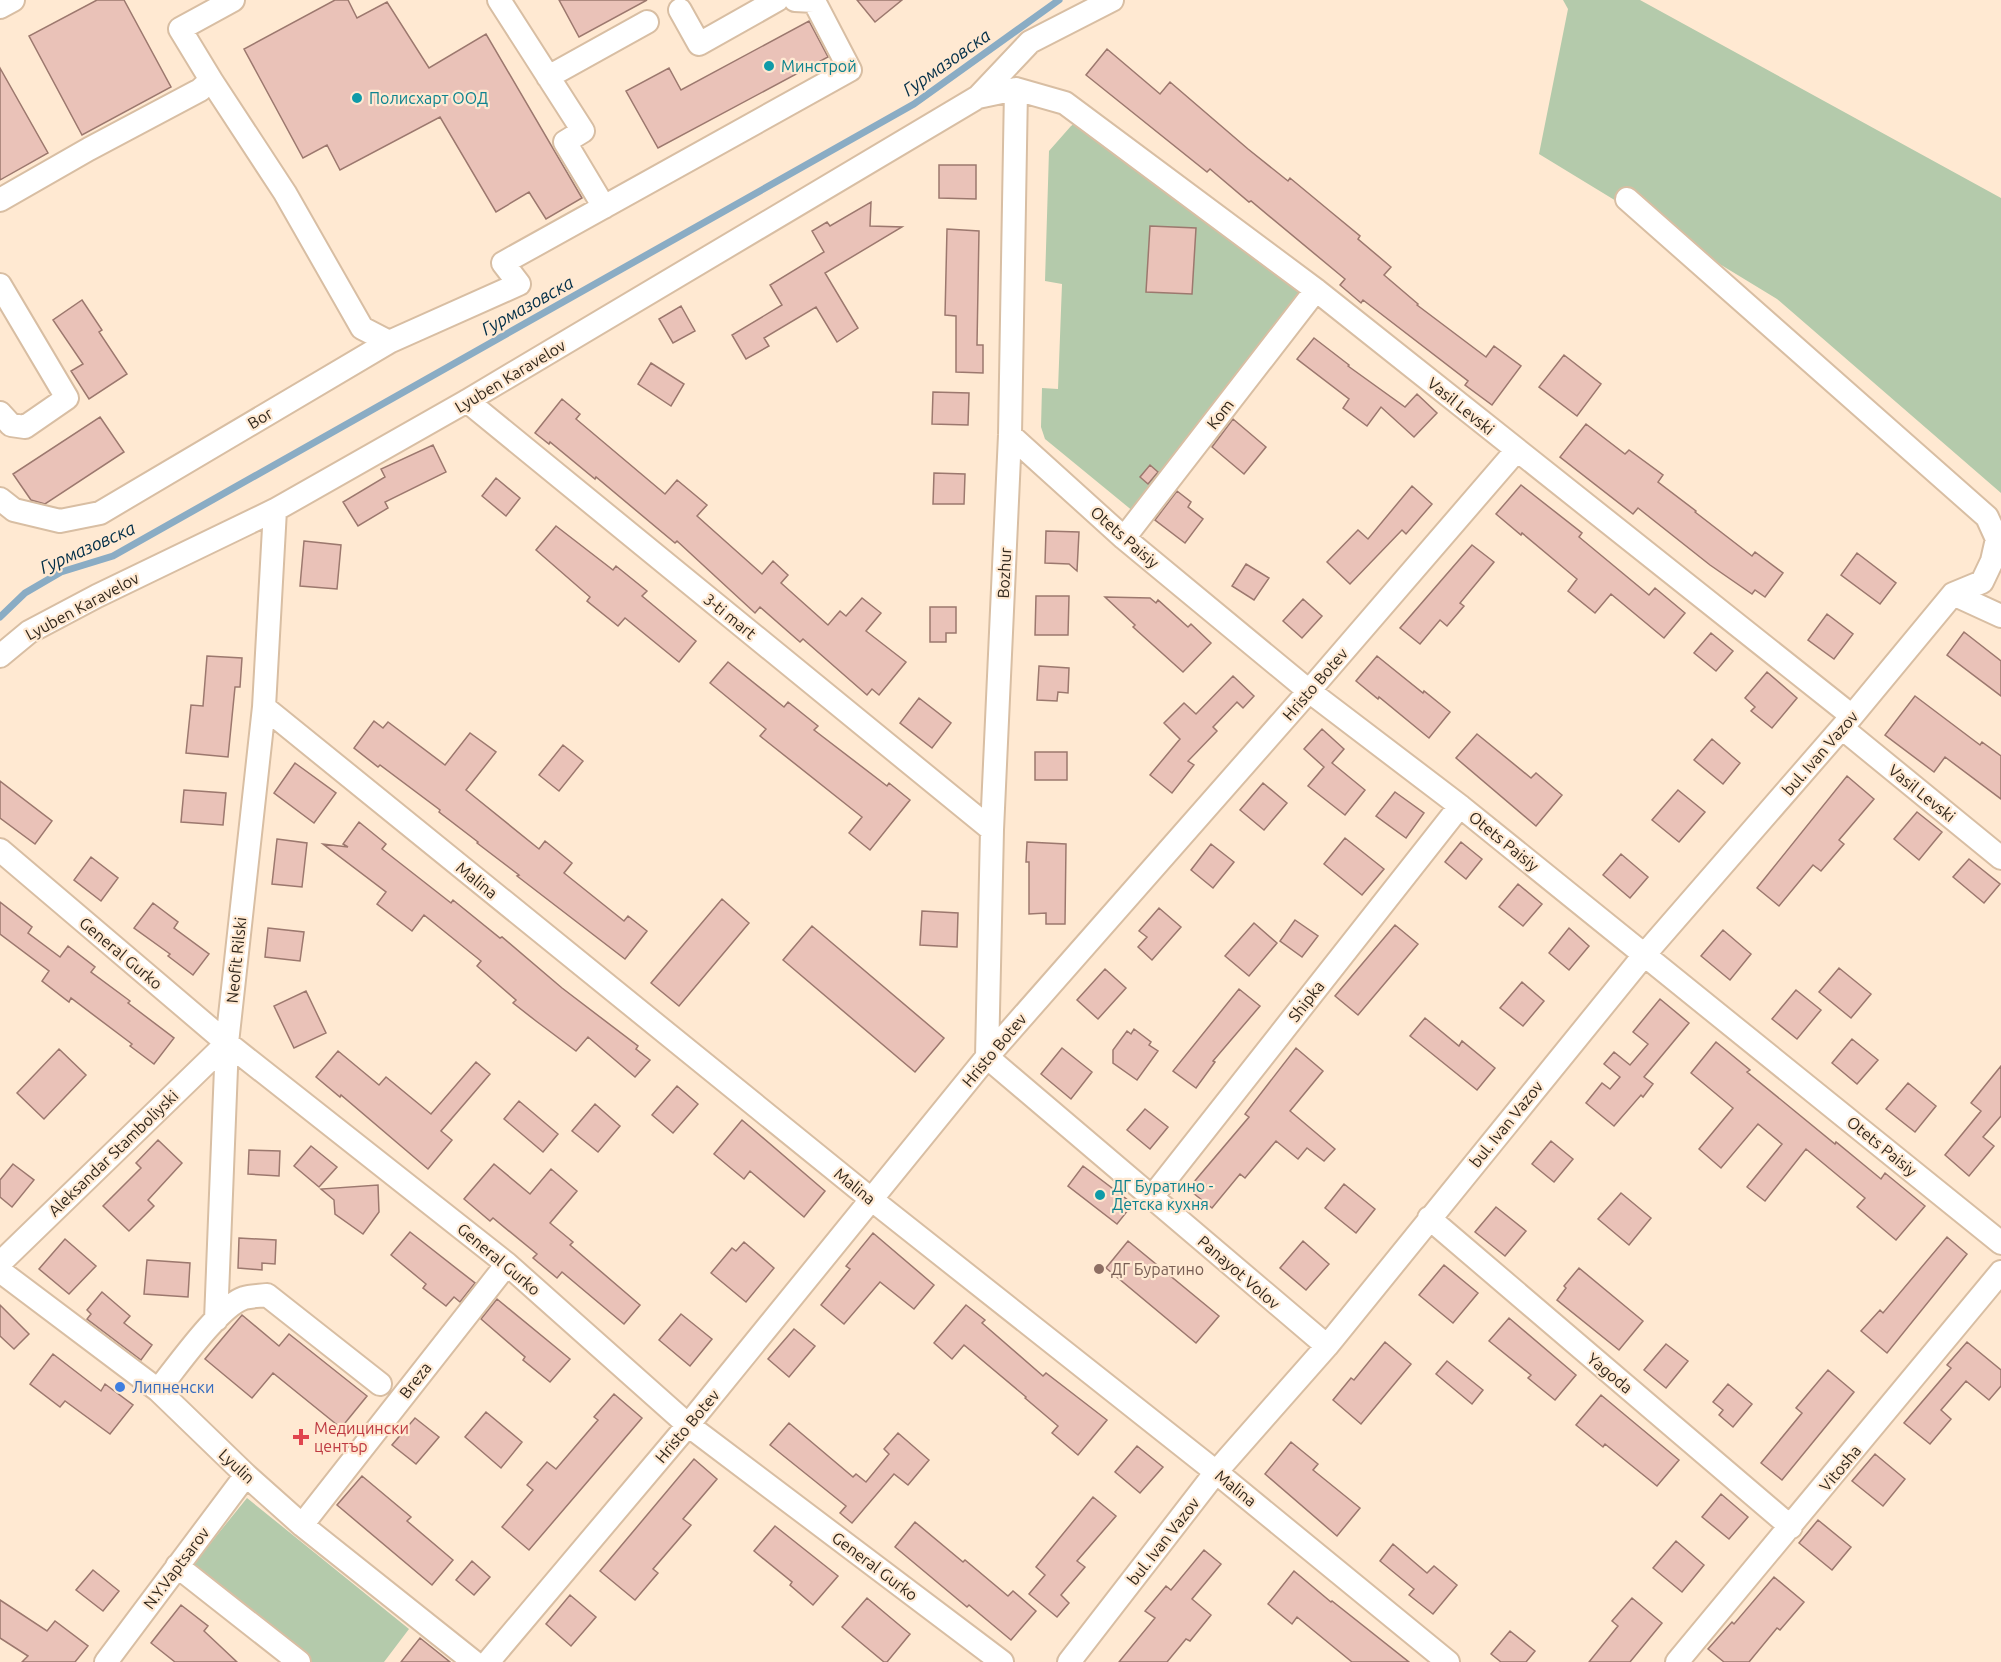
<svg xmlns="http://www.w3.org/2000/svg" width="2001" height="1662" viewBox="0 0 2001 1662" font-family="Ubuntu,sans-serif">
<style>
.green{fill:#b4caab}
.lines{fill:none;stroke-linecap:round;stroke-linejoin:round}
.stream{stroke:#8aacc4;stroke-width:7}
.building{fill:#eac2b8;stroke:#9c786e;stroke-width:1.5}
.minor-casing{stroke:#d8bea3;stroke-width:26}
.minor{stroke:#fff;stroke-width:22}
.culture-dot{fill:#0f9aa8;stroke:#ffe9d2;stroke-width:2}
.education-dot{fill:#8d6e63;stroke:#ffe9d2;stroke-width:2}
.shop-dot{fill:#3f7fe0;stroke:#ffe9d2;stroke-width:2}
.health-dot{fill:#e0444e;stroke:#ffe9d2;stroke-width:2}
.labels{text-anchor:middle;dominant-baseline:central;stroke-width:4.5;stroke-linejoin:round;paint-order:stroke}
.culture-label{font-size:16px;fill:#0d838f;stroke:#ffe9d2;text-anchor:start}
.street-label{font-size:16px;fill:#31271c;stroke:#ffe9d2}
.education-label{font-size:16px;fill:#785e54;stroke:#ffe9d2;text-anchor:start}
.shop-label{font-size:16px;fill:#366cbe;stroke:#ffe9d2;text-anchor:start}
.health-label{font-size:16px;fill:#be3a42;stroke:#ffe9d2;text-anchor:start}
.water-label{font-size:18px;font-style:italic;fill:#012e48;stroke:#ffe9d2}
</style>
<rect width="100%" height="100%" fill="#ffe9d2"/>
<path class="green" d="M1563,0H1640L2001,198V493L1777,299L1539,154L1568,9Z
M1078,121L1314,294L1145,521L1045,439L1041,427L1042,388L1058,389L1062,284L1045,281L1049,151L1071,126Z
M247,1498L409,1629L384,1662H311L192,1566Z"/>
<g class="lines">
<path class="stream" d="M0,617L25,593L61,572L113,556L914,104L1059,0"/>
</g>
<path class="building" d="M97,0H124L171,87L82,135L29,36Z
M335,0H348L357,18L387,2L429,68L486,34L582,198L546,219L529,192L496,212L440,117L340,170L327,145L303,158L244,49Z
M559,0H647L579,37Z
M857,0H902L875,22Z
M809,21L828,57L658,148L626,91L669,68L681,90Z
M1107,49L1160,94L1170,82L1248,149L1288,181L1290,178L1331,212L1360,236L1358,239L1391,267L1384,275L1418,304L1417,305L1486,357L1494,346L1521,366L1492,405L1465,385L1468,381L1363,300L1361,303L1340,285L1345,279L1251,201L1249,202L1210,169L1207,172L1086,75Z
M0,68L48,153L0,180Z
M939,165H976V199L939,198Z
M871,202L870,226L902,227L825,273L858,328L837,342L816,307L764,338L769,346L746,359L732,335L782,305L770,285L824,252L812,231L827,222L830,226Z
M1150,226L1196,228L1192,294L1146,292Z
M947,229L979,231L977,345H983V373L956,372V316L945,315Z
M82,300L102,330L99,332L127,374L89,399L71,371L83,364L53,320Z
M681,306L695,331L673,343L659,319Z
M1314,338L1349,365L1348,366L1405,407L1417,394L1437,413L1414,437L1381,407L1367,426L1343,408L1349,399L1297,359Z
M1564,355L1601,384L1577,416L1539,387Z
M651,363L684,384L671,406L638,384Z
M933,392L969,393L968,425L932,424Z
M562,399L580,414L576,419L665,494L677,480L707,505L697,516L762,574L773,561L788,575L781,583L828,625L840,611L846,616L862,598L881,613L866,631L906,662L879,695L872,689L867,695L803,639L800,642L760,607L755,613L677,541L675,543L596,477L595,479L550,442L549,444L535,433Z
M100,417L124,452L45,504L31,500L13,474Z
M1233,419L1266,447L1244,474L1212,447Z
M1586,424L1625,454L1629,450L1663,475L1658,482L1696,511L1695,512L1752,556L1755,552L1783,573L1765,597L1755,590L1752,594L1710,565L1638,508L1633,514L1560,457Z
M433,445L446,472L385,502L388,508L358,526L343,502L385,477L381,469Z
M1150,465L1158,472L1148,484L1140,477Z
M934,473L965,474L964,504H933Z
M496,478L520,498L506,516L482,496Z
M1521,485L1582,533L1579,537L1649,595L1655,588L1685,613L1664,638L1611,594L1595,613L1568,591L1577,579L1522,533L1521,535L1496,514Z
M1412,486L1432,504L1406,534L1402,530L1350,584L1327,562L1358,530L1368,539Z
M1177,491L1191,502L1188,507L1203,519L1185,543L1155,520Z
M556,526L613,570L616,566L647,591L642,596L696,641L679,662L625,618L618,626L587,601L590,597L536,550Z
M1046,531L1079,532L1077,571L1069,564L1045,563Z
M304,541L341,545L337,589L300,586Z
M1472,545L1494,562L1460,603L1464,606L1447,626L1440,620L1420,644L1400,628Z
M1857,553L1896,583L1880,604L1841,575Z
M1246,564L1269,578L1254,600L1232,586Z
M1036,596H1069L1068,635H1035Z
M1105,597L1150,598L1156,603L1158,600L1188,627L1191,624L1211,643L1183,672L1133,627L1135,625Z
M1303,599L1322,616L1302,638L1283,621Z
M930,607H956V633H946V642H930Z
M1827,614L1853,634L1834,659L1808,640Z
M1964,632L2001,661V696L1947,655Z
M1711,633L1733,651L1716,671L1694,653Z
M207,656L242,658L240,687H235L228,757L186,753L191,705L203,706Z
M1377,656L1423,693L1424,691L1450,712L1429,738L1379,697L1378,699L1356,681Z
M728,662L784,707L788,702L818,726L814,730L887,786L889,783L910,800L870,850L849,833L862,817L760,736L766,729L710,683Z
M1039,666L1069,668L1068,693L1058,692L1057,701L1037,700Z
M1767,672L1797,698L1772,728L1751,711L1755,707L1745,698Z
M1233,676L1254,696L1243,708L1237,702L1213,727L1217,731L1188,761L1194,765L1172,793L1150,775L1180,739L1164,723L1184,703L1196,714Z
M1915,696L1980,745L1982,742L2001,756V799L1945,757L1934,772L1885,735Z
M919,698L951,723L932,748L900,723Z
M374,721L383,728L388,722L445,765L470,733L496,752L466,790L539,849L545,841L572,863L564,873L624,921L628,916L647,931L625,959L517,876L519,875L477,843L478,842L439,812L440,810L380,765L378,767L354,748Z
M1322,729L1344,749L1332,763L1365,790L1345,815L1308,786L1324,767L1304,749Z
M1477,734L1531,778L1536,773L1562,795L1536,826L1456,758Z
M1712,739L1740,763L1723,784L1694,760Z
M563,745L583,761L559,791L539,775Z
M1035,752H1067V780H1035Z
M295,763L336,793L314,823L274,793Z
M1847,776L1874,799L1839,840L1844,844L1821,871L1813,865L1779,906L1757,888Z
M0,781L52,821L35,844L0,818Z
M1263,783L1287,803L1264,830L1240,810Z
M184,790L226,793L223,825L181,822Z
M1678,790L1705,812L1679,842L1652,820Z
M1395,792L1424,813L1406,838L1376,816Z
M1917,812L1942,832L1919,860L1894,839Z
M359,822L386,844L382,849L451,903L453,900L500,938L502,937L562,988L638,1046L636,1049L650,1060L635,1077L588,1037L576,1051L536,1021L513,1003L516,1000L477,966L481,961L424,915L412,931L377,904L386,892L323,844L348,847L343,844Z
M1345,838L1384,869L1362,895L1324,864Z
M277,839L307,843L302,887L272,884Z
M1027,842L1066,844L1065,924H1046V913L1029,914V862H1026Z
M1461,842L1482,859L1466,879L1445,862Z
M1211,844L1234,862L1213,888L1191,870Z
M1621,854L1648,877L1630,898L1603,875Z
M91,857L118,878L101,901L74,880Z
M1969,859L2000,884L1984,903L1953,877Z
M1518,884L1542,904L1523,926L1499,907Z
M722,899L749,923L679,1006L651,983Z
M0,902L32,927L28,933L60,957L68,946L95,967L91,972L130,1001L128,1003L174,1038L154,1064L130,1046L132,1044L71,998L69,1002L42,981L49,971L0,934Z
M153,903L178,922L174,928L209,954L193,975L168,956L170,954L134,928Z
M1159,908L1181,927L1152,960L1138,947L1147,937L1139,931Z
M922,911L958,913L957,947L920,945Z
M1295,920L1318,936L1302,957L1280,941Z
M1254,923L1277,943L1249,976L1225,956Z
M1395,925L1418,944L1358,1015L1335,996Z
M812,926L944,1038L915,1072L783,960Z
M268,928L304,932L300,961L265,957Z
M1569,928L1589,946L1569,970L1549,953Z
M1723,930L1751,954L1730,980L1701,956Z
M1839,968L1871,994L1851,1018L1819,992Z
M1105,969L1126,988L1098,1019L1077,1000Z
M1522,982L1544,1001L1523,1026L1500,1008Z
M1239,989L1260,1006L1213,1061L1215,1062L1196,1088L1173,1071Z
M1796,990L1821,1010L1797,1039L1772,1019Z
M306,991L326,1033L294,1048L274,1006Z
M1660,999L1689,1023L1644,1077L1653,1084L1643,1097L1641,1095L1614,1126L1586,1103L1602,1083L1610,1089L1620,1077L1604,1064L1614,1052L1630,1065L1648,1044L1633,1032Z
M1425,1018L1459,1046L1462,1041L1495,1068L1477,1090L1410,1036Z
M1134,1029L1151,1042L1149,1045L1158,1051L1137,1080L1113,1063V1050L1127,1031L1131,1034Z
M1852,1039L1878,1060L1857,1084L1832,1063Z
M1716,1042L1750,1070L1747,1072L1835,1144L1836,1142L1881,1179L1885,1173L1925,1206L1896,1240L1857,1207L1865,1198L1806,1149L1765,1201L1747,1187L1782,1144L1758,1124L1721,1168L1699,1149L1733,1108L1691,1073Z
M1062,1048L1092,1072L1071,1099L1041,1074Z
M1296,1048L1323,1071L1290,1111L1335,1149L1324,1161L1307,1148L1298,1159L1276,1141L1245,1178L1240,1174L1212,1208L1188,1189L1249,1117L1245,1114Z
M59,1049L86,1075L44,1119L17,1093Z
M338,1051L379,1085L386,1077L431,1114L476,1062L490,1074L441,1131L452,1140L428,1169L341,1095L340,1097L316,1077Z
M2001,1066V1116L1983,1137L1994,1146L1969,1176L1945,1155L1981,1111L1971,1103Z
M1908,1083L1936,1106L1915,1132L1886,1109Z
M677,1086L698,1104L673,1133L652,1115Z
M519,1101L558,1134L543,1152L504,1119Z
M595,1104L620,1126L598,1152L572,1131Z
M1145,1109L1168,1127L1150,1149L1127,1130Z
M742,1120L825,1191L804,1217L750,1171L744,1179L714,1154Z
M158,1140L182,1163L148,1200L154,1206L129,1231L103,1206L141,1168L136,1163Z
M1551,1141L1573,1159L1554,1182L1532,1164Z
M311,1146L337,1167L319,1187L294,1166Z
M249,1150L280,1151L279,1176L248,1174Z
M13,1164L34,1180L12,1207L0,1197V1180Z
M494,1164L530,1194L551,1169L577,1191L550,1223L573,1242L570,1245L640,1305L624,1324L562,1272L557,1278L533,1258L537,1254L493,1218L490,1221L464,1199Z
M1083,1166L1133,1204L1117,1224L1068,1186Z
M1344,1184L1375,1209L1356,1233L1325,1208Z
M378,1185L379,1212L363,1234L335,1214L334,1200L321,1189Z
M1621,1193L1651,1218L1629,1245L1598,1219Z
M1496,1207L1526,1231L1505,1256L1475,1232Z
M410,1232L475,1283L460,1302L454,1297L446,1306L423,1288L426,1284L391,1255Z
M873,1233L934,1285L914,1309L880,1282L844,1324L821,1305L850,1269L846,1266Z
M1947,1237L1967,1254L1887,1353L1861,1331L1880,1310L1883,1313Z
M239,1238L276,1240L275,1264L262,1263V1270L238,1268Z
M65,1239L96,1266L69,1294L39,1269Z
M1128,1241L1219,1316L1196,1343L1106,1268Z
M1303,1241L1329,1264L1306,1290L1280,1268Z
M744,1242L774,1268L746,1302L711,1273L732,1248L736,1251Z
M147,1260L190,1263L188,1297L144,1294Z
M1444,1265L1478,1293L1453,1323L1419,1295Z
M1579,1268L1643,1321L1619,1350L1557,1300L1566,1288L1564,1286Z
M102,1292L130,1316L124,1323L152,1345L141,1360L87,1319L91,1314L87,1310Z
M497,1299L570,1359L550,1382L523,1360L525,1357L481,1319Z
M0,1305L29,1334L14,1349L0,1336Z
M966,1305L985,1320L982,1323L1043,1376L1046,1373L1107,1420L1078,1455L1052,1433L1058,1426L1025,1398L1026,1397L964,1345L952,1359L934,1343Z
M681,1314L712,1339L690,1366L659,1340Z
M242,1315L279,1346L289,1334L367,1396L341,1428L273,1373L252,1398L205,1359Z
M1509,1318L1576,1375L1555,1400L1528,1378L1531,1375L1489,1341Z
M794,1329L815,1346L789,1377L768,1359Z
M1385,1342L1411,1364L1361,1424L1333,1400L1351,1378L1354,1380Z
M1967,1342L2001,1370V1386L1989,1400L1966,1381L1941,1410L1951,1419L1930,1444L1904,1423L1951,1368L1947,1365Z
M1666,1344L1688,1361L1666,1388L1644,1370Z
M53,1354L101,1391L105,1384L133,1405L110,1434L65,1401L60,1407L30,1384Z
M1447,1361L1483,1390L1472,1404L1436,1374Z
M1828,1370L1854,1392L1782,1480L1761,1463L1802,1413L1796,1408Z
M1728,1384L1752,1404L1733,1427L1719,1415L1723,1410L1713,1402Z
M614,1394L642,1418L529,1550L502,1527L533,1490L527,1485L547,1462L556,1469L598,1420L594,1417Z
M1601,1395L1679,1460L1657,1486L1605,1444L1603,1447L1576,1425Z
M486,1412L522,1442L501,1468L465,1437Z
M415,1418L439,1437L416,1464L392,1445Z
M789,1423L853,1477L856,1474L866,1482L889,1454L884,1449L898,1433L929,1460L908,1485L894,1474L852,1523L840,1513L846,1506L770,1445Z
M1291,1442L1318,1464L1313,1470L1360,1508L1337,1536L1265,1474Z
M1137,1446L1163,1467L1140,1493L1115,1472Z
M1875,1454L1905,1479L1883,1506L1852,1481Z
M694,1459L717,1479L683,1519L691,1525L653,1569L658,1573L635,1600L600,1571Z
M362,1476L411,1517L407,1521L453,1560L432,1585L337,1505Z
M1721,1494L1748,1517L1729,1539L1702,1517Z
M1093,1497L1116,1516L1077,1561L1085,1567L1061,1595L1069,1603L1057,1617L1029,1594L1045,1575L1036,1567Z
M1818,1520L1851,1547L1832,1570L1799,1543Z
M915,1522L963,1562L965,1560L1008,1596L1013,1591L1036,1611L1011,1640L969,1605L967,1607L895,1547Z
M775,1526L838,1576L813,1605L790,1585L792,1582L754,1551Z
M1676,1541L1704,1565L1682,1592L1653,1568Z
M1393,1544L1427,1573L1434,1566L1457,1585L1433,1614L1409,1595L1414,1589L1380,1561Z
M1204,1550L1221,1564L1192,1599L1211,1615L1190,1641L1186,1639L1167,1662H1119L1155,1618L1145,1611L1166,1586L1171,1590Z
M472,1561L490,1577L474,1595L456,1580Z
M93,1570L119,1591L103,1611L76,1590Z
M1294,1571L1331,1602L1332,1601L1409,1662H1352L1297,1617L1292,1624L1268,1604Z
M1774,1577L1804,1602L1780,1630L1777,1628L1749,1662H1724L1708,1649L1732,1622L1734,1624Z
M570,1595L596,1617L571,1646L546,1624Z
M867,1598L910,1634L887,1662H884L842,1627Z
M1632,1598L1662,1623L1630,1662H1589L1618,1626L1612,1621Z
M0,1600L47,1631L55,1621L88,1646L75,1662H22L28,1656L0,1638Z
M181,1605L208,1626L204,1631L237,1662H175L151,1643Z
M1510,1631L1535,1651L1526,1662H1501L1491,1654Z
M420,1638L450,1662H401Z"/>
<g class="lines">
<defs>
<path id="minor" d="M499,0L583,131L565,142L604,207
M0,7L13,0
M680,10L699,44L777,0
M548,77L647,22
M211,80L285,193L362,328L389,342
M1016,89L1010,435L992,830L987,1057L1327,1346
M978,97L1030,42L1112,0
M1627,199L1987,517L1997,539L1992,561L1982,582L1953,594L2001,616
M0,200L89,149L200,90L211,80L180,29L233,0
M0,285L67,398L25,427L11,425L0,413
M467,401L992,830
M1010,435L1124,538L1309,691L1460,806L2001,1243
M0,499L14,510L60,521L100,513L389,342L519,284L503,263L850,70L814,1L795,0
M1124,538L1316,290
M0,656L29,632L97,596L275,510L467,401L978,97L1016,89L1065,103L1316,290L1852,716
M264,707L871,1199L1216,1472L1448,1662
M1842,728L2001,858
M0,850L227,1043L507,1264L688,1425L1002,1662
M1152,1197L1460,806
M1429,1218L1791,1527
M0,1263L227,1043
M0,1271L158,1390L246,1475L302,1525L474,1662
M216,1320L227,1043L264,707L275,510
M158,1390C176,1368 219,1306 244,1298C251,1296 260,1296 267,1295L380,1384
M302,1525L507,1264
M177,1566L299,1662
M106,1662L246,1475
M488,1662L688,1425L987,1057L1309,691L1516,451
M1069,1662L1216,1472L1327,1346L1645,954L1852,716L1953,594
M1677,1662L2001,1272"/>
</defs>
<use href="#minor" class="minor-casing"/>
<use href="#minor" class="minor"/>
</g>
<g class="culture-dot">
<circle cx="769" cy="66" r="6"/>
<circle cx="357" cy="98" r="6"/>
<circle cx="1100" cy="1195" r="6"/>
</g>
<circle class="education-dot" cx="1099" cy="1269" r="6"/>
<circle class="shop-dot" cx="120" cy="1387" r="6"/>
<path class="health-dot" d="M298 1428h6v6h6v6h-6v6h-6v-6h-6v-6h6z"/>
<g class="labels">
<g class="culture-label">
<text x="781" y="66">Минстрой</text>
<text x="369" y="98">Полисхарт ООД</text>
<text x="1112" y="1186">ДГ Буратино -<tspan x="1112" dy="18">Детска кухня</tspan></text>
</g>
<g class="street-label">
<text transform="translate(510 376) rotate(-31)">Lyuben Karavelov</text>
<text transform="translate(1461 406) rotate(39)">Vasil Levski</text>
<text transform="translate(1220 414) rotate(-52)">Kom</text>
<text transform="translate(260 418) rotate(-31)">Bor</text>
<text transform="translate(1125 537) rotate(41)">Otets Paisiy</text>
<text transform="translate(1004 573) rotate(-87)">Bozhur</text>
<text transform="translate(82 606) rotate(-28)">Lyuben Karavelov</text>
<text transform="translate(730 616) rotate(39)">3-ti mart</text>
<text transform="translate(1315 684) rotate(-49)">Hristo Botev</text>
<text transform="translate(1820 753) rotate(-49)">bul. Ivan Vazov</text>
<text transform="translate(1922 793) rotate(39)">Vasil Levski</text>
<text transform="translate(1504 841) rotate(39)">Otets Paisiy</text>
<text transform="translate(477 880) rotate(39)">Malina</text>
<text transform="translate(121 953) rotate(40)">General Gurko</text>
<text transform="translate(236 960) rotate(-84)">Neofit Rilski</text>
<text transform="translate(1306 1001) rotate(-52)">Shipka</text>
<text transform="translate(994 1050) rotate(-50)">Hristo Botev</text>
<text transform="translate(1506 1124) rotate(-51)">bul. Ivan Vazov</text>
<text transform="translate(1882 1146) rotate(39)">Otets Paisiy</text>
<text transform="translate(113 1153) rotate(-44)">Aleksandar Stamboliyski</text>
<text transform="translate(855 1186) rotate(39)">Malina</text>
<text transform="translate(499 1259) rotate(40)">General Gurko</text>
<text transform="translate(1239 1272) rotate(41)">Panayot Volov</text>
<text transform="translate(1610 1373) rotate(40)">Yagoda</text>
<text transform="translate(415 1380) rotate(-52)">Breza</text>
<text transform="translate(687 1426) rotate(-50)">Hristo Botev</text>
<text transform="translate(237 1466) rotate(43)">Lyulin</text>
<text transform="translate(1840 1468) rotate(-50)">Vitosha</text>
<text transform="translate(1236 1488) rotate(39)">Malina</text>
<text transform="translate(1163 1541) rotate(-52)">bul. Ivan Vazov</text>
<text transform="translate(875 1566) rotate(37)">General Gurko</text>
<text transform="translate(176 1568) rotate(-53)">N.Y.Vaptsarov</text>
</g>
<g class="education-label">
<text x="1111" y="1269">ДГ Буратино</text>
</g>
<g class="shop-label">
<text x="132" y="1387">Липненски</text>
</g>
<g class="health-label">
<text x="314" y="1428">Медицински<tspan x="314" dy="18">център</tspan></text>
</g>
<g class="water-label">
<text transform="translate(946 62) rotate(-35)">Гурмазовска</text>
<text transform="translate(527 305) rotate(-29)">Гурмазовска</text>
<text transform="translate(87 547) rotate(-24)">Гурмазовска</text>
</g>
</g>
</svg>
